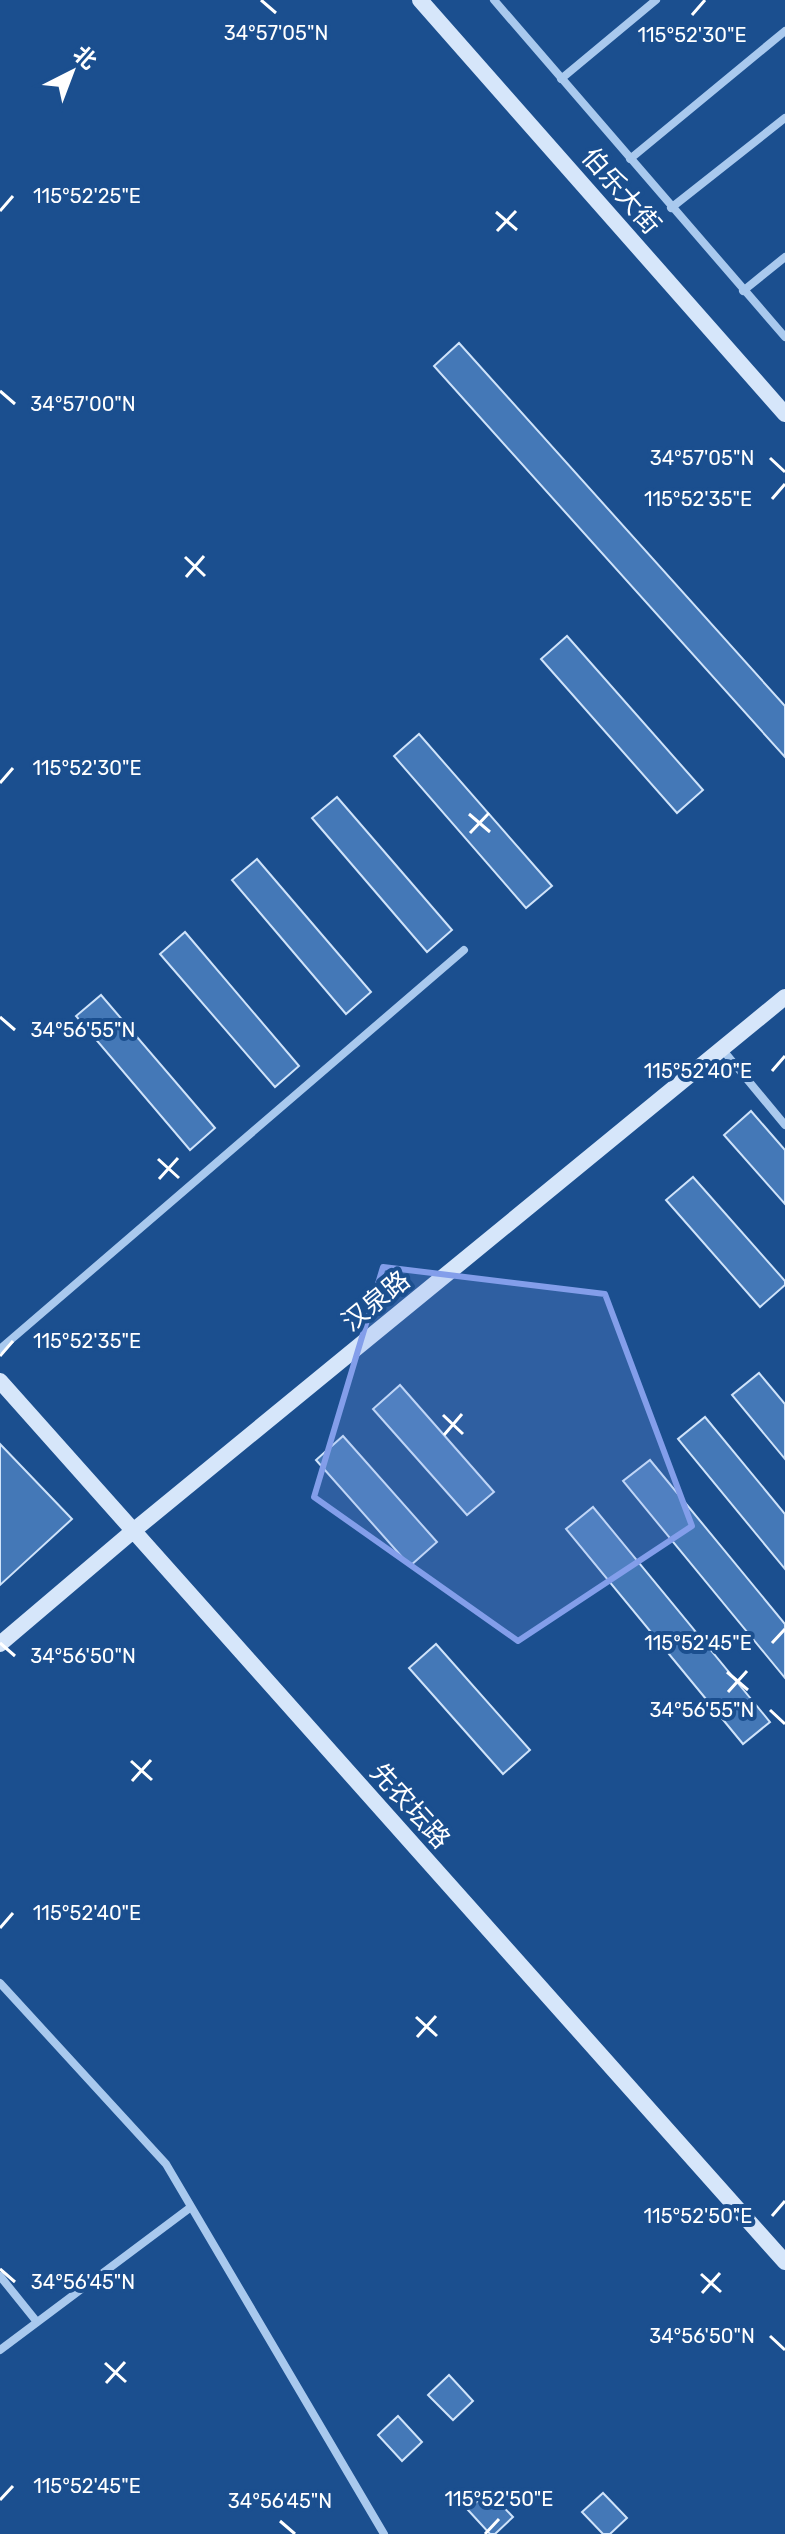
<svg xmlns="http://www.w3.org/2000/svg" width="785" height="2534" viewBox="0 0 785 2534" font-family="Rubik,'Noto Sans SC',sans-serif">
<style>
.building{fill:#4478b7;stroke:#cfe3fa;stroke-width:2}
.lines{fill:none;stroke-linecap:round;stroke-linejoin:round}
.street{stroke:#a9c9ee;stroke-width:8}
.secondary{stroke:#d6e6fa;stroke-width:16}
.marked{fill:#839eea;fill-opacity:0.2;stroke:#839eea;stroke-width:6;stroke-linejoin:round}
.ticks{fill:none;stroke:#fff;stroke-width:3}
.labels{text-anchor:middle;dominant-baseline:central;stroke-width:8;stroke-linejoin:round;paint-order:stroke}
.street-label{font-size:26px;fill:#fff;stroke:#1b4f8f}
.ticks-label{font-size:20px;text-anchor:middle;fill:#fff;stroke:#1b4f8f;stroke-width:8;stroke-linejoin:round;paint-order:stroke}
</style>
<rect width="100%" height="100%" fill="#1b4f8f"/>
<path class="building" d="M459,343L785,706V757L434,366Z
M567,636L703,790L677,813L541,659Z
M419,734L552,886L526,908L394,756Z
M337,797L452,930L427,952L312,818Z
M257,859L371,992L346,1014L232,880Z
M185,932L299,1066L275,1087L160,954Z
M101,995L215,1128L190,1150L76,1016Z
M751,1111L785,1150V1204L724,1135Z
M693,1177L785,1281V1285L760,1307L666,1200Z
M759,1373L785,1404V1459L732,1395Z
M400,1385L494,1492L467,1515L373,1409Z
M705,1417L785,1514V1569L678,1439Z
M343,1436L437,1542L410,1566L316,1460Z
M0,1444L72,1519L0,1585Z
M650,1460L785,1624V1678L623,1481Z
M593,1507L770,1722L743,1744L566,1529Z
M436,1644L530,1750L503,1774L409,1668Z
M449,2375L473,2401L453,2420L428,2395Z
M398,2416L422,2442L402,2461L378,2435Z
M488,2491L513,2517L495,2534H490L468,2510Z
M603,2493L627,2518L610,2534H603L582,2512Z"/>
<g class="lines">
<path class="street" d="M494,0L785,337
M561,79L656,0
M630,159L785,31
M671,208L785,118
M743,291L785,257
M722,1049L785,1125
M0,1349L464,950
M0,1983L166,2164L384,2534
M0,2276L37,2322
M0,2350L191,2207"/>
<path class="secondary" d="M420,0L785,414
M0,1381L785,2262
M0,1644L133,1531L785,997"/>
</g>
<path class="marked" d="M383,1267L605,1294L692,1526L518,1641L314,1497Z"/>
<path class="ticks" d="M261,0L276,13M692,15L705,0M0,211L13,196M496,212L517,230M497,231L516,211M0,391L15,404M770,458L785,472M772,499L785,484M185,557L205,576M186,577L204,556M0,783L13,768M469,814L490,832M470,833L489,813M0,1017L15,1030M772,1071L785,1056M158,1159L179,1178M159,1179L178,1158M0,1356L13,1341M443,1415L463,1434M444,1435L462,1414M0,1643L15,1656M772,1643L785,1629M727,1672L748,1690M728,1692L747,1671M770,1710L785,1724M131,1761L152,1780M132,1781L151,1760M0,1928L13,1913M416,2017L437,2036M417,2037L436,2016M772,2216L785,2201M0,2269L15,2282M701,2274L721,2292M702,2293L720,2273M770,2336L785,2350M105,2363L126,2382M106,2383L125,2362M0,2500L13,2486M280,2521L295,2534M485,2534L499,2519"/>
<g class="labels">
<g class="street-label">
<text transform="translate(621 191) rotate(49)">伯乐大街</text>
<text transform="translate(376 1301) rotate(-39)">汉泉路</text>
<text transform="translate(410 1806) rotate(48)">先农坛路</text>
</g>
</g>
<g class="ticks-label">
<text x="276" y="40">34°57'05"N</text>
<text x="692" y="42">115°52'30"E</text>
<text x="87" y="203">115°52'25"E</text>
<text x="83" y="411">34°57'00"N</text>
<text x="702" y="465">34°57'05"N</text>
<text x="698" y="506">115°52'35"E</text>
<text x="87" y="775">115°52'30"E</text>
<text x="83" y="1037">34°56'55"N</text>
<text x="698" y="1078">115°52'40"E</text>
<text x="87" y="1348">115°52'35"E</text>
<text x="698" y="1650">115°52'45"E</text>
<text x="83" y="1663">34°56'50"N</text>
<text x="702" y="1717">34°56'55"N</text>
<text x="87" y="1920">115°52'40"E</text>
<text x="698" y="2223">115°52'50"E</text>
<text x="83" y="2289">34°56'45"N</text>
<text x="702" y="2343">34°56'50"N</text>
<text x="87" y="2493">115°52'45"E</text>
<text x="499" y="2506">115°52'50"E</text>
<text x="280" y="2508">34°56'45"N</text>
</g>
<g transform="translate(72 72) rotate(42)" stroke="#1b4f8f" stroke-width="6" paint-order="stroke">
<path d="M0-6L14 30L0 20L-14 30Z" fill="#ffffff"/>
<text y="-12" font-size="22" font-weight="bold" text-anchor="middle" fill="#ffffff">北</text>
</g>
</svg>
